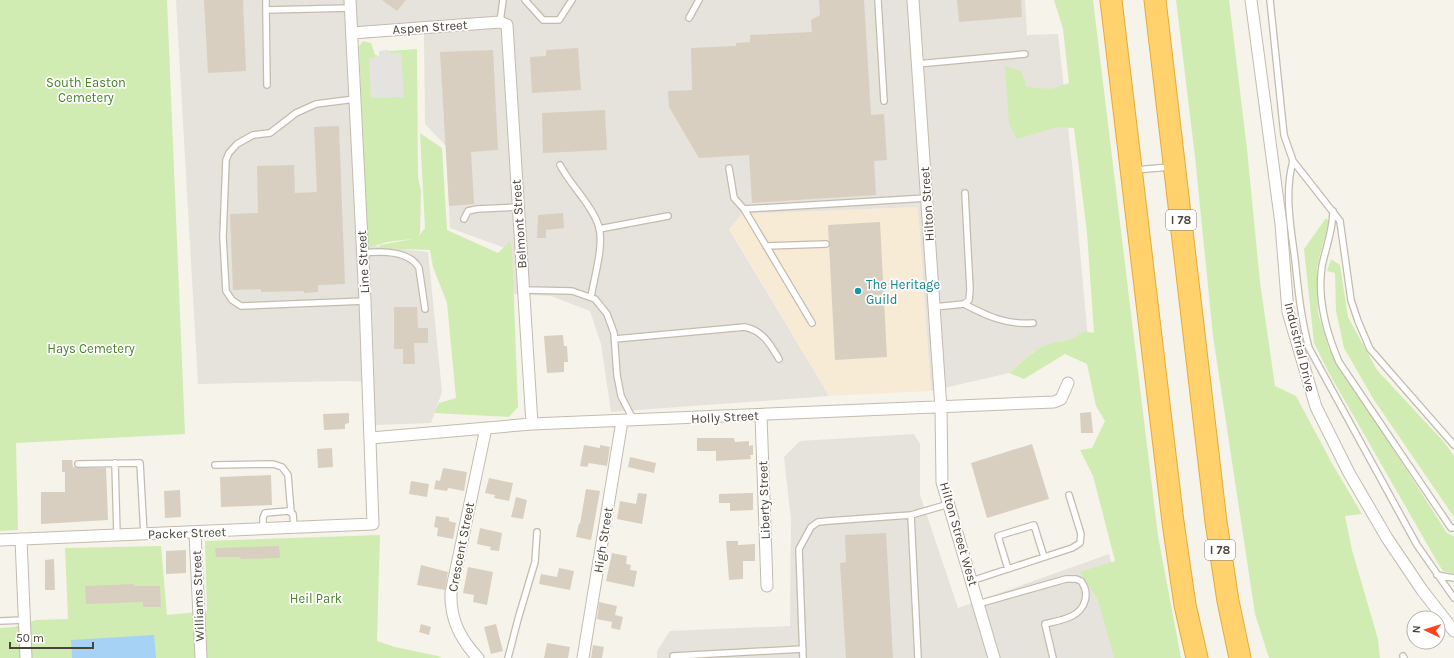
<svg xmlns="http://www.w3.org/2000/svg" width="1454" height="658" viewBox="0 0 1454 658" font-family="Karla,sans-serif">
<style>
.commercial{fill:#f8ebd6}
.industrial{fill:#e6e2dc}
.green{fill:#d1ecb2}
.parking{fill:#e5e3df}
.water{fill:#a5d2f5}
.building{fill:#d9cfc0}
.lines{fill:none;stroke-linecap:round;stroke-linejoin:round}
.lane-casing{stroke:#c3bcad;stroke-width:8}
.street-casing{stroke:#c3bcad;stroke-width:13}
.highway-casing{stroke:#e6aa35;stroke-width:23}
.lane{stroke:#fff;stroke-width:5.5}
.street{stroke:#fff;stroke-width:11}
.highway{stroke:#ffd26d;stroke-width:21}
.culture-dot{fill:#0f9aa8;stroke:#fff;stroke-width:1.5}
.labels{text-anchor:middle;dominant-baseline:central;stroke-width:3.5;stroke-linejoin:round;paint-order:stroke}
.shield{fill:#fff;stroke:#817c74;stroke-width:1}
.shield-label{font-size:12px;font-weight:bold;fill:#4b4438}
.street-label{font-size:13px;fill:#4b4438;stroke:#fff}
.park-label{font-size:13px;fill:#478226;stroke:#fff}
.culture-label{font-size:13px;fill:#0d838f;stroke:#fff;text-anchor:start}
</style>
<rect width="100%" height="100%" fill="#f6f3eb"/>
<path class="commercial" d="M918,207L931,391L829,396L729,228L742,214Z"/>
<path class="industrial" d="M176,0H1025L1027,35L1058,34L1073,173L1089,351H1034L1009,373L931,391L918,207L742,214L729,229L829,396L611,412L601,344L590,311L551,296L514,294L505,248L450,228L446,146L425,124L424,34L347,31L367,245L428,252L442,392L431,423L374,425L372,382L346,381L198,384Z
M914,434L920,444V495L958,608L1109,554L1136,658H657V651L670,631L790,626L791,520L784,457L800,441Z"/>
<path class="green" d="M0,0H167L185,434L16,443L18,530L0,531Z
M1054,0H1093L1158,536L1181,658H1114L1098,600L1080,572L1115,561L1093,476L1080,450L1092,448L1105,421L1096,406L1087,364L1065,354L1024,379L1009,373C1021,363 1032,351 1046,345C1062,339 1069,345 1083,331L1094,333L1087,233L1074,128L1057,127L1017,139L1009,124L1005,66L1021,71L1027,87L1051,89L1069,83L1063,29Z
M1176,0H1229L1247,149L1260,282L1275,386L1296,396L1333,465L1362,514L1345,516L1352,550L1378,639L1380,658H1269L1255,614L1213,336L1195,157Z
M363,41L371,43L375,55L379,56L401,53L390,54L389,51L417,49L418,177L421,191L420,233L418,237L425,228L420,133L442,148L447,230L498,253L510,241L512,248L518,407L509,417L434,413L439,403L456,398L447,303L433,267L430,250L379,248L380,245L412,239L387,242L368,248L359,46Z
M1326,218L1329,221L1317,267L1318,313L1329,349L1447,533L1454,536V574L1443,571L1439,565L1329,373L1314,343L1304,249Z
M1331,259L1340,265L1348,317L1377,370L1444,442L1454,456V517L1374,400L1344,348L1336,311L1335,273L1327,271Z
M380,535L377,641L395,647L438,656L441,658H0V628L14,627L36,620L68,619L65,548L161,546L167,615L207,611L205,541Z"/>
<path class="parking" d="M388,50L390,53H401L404,97L371,98L369,59L379,56V51Z"/>
<path class="water" d="M154,635L156,658H72L71,640Z"/>
<path class="building" d="M204,0H243L246,71L208,73Z
M382,0H406L397,11Z
M819,0H864L871,115L884,114L887,160L874,161L876,195L752,203L749,155L699,158L669,107L668,91L692,90L691,48L736,46V43L750,42V35L812,32L811,20L820,15Z
M957,0H1021L1022,17L959,22Z
M578,48L581,90L532,93L530,57L546,56V50Z
M493,50L498,150L471,152L474,204L449,206L440,52Z
M605,110L607,150L543,153L542,113Z
M339,126L345,284L318,285V292L304,293V291L261,292V289L233,290L230,214L258,213L257,166L294,165L295,193L317,192L314,127Z
M563,213L564,228L546,230V238H537L538,215Z
M880,222L887,357L835,360L828,225Z
M394,307H417L418,328H428V343H414L415,364H403V349H394Z
M563,335L564,346H567L568,362H564V372L547,373L544,336Z
M1091,412L1093,433H1081L1080,413Z
M349,413V423L345,424V429L324,430L323,414Z
M697,438H734L735,442L749,441V446L753,445V455H750L751,459L716,461V451H697Z
M1032,444L1049,499L987,518L971,463Z
M584,445L600,448V445L610,447L607,466L589,463L587,467L580,466Z
M332,448L333,467L318,468L317,449Z
M630,457L656,463L654,473L628,467Z
M62,460H72L73,467L78,468H106L108,520L41,524V492H65V472H62Z
M443,468L467,472L464,491L448,488L447,491L434,489L436,480L440,481Z
M271,475L272,505L221,507L220,477Z
M489,478L513,483L509,501L494,498L495,495L485,493Z
M411,481L429,484L427,497L409,494Z
M586,489L600,491L591,540L576,537L579,523L580,524Z
M180,490L181,517L165,518L164,491Z
M638,493L647,494L642,524L617,519L620,501L636,504Z
M753,493V510L730,511V503H719V494Z
M516,497L527,500L523,519L511,517Z
M436,516L449,518V521L456,523L453,539L437,536L438,528L434,527Z
M480,528L502,533L499,551L490,550L491,547L477,544Z
M886,533L893,658H846L840,563L846,562L845,535Z
M726,541H738V545L755,544V561H743V579L729,580Z
M279,546L280,558L241,559L240,557H216L215,548Z
M186,550V573L166,574V551Z
M612,553L627,556L626,564L631,565L630,570L637,571L634,587L606,581Z
M54,559L55,590H45V560Z
M421,565L448,572L445,590L417,585Z
M468,567L493,572L487,605L473,602L474,595L463,593Z
M559,568L574,571L570,590L539,584L541,574L557,577Z
M134,584V586H160L161,607H143V602L86,604L85,586Z
M599,602L617,606L615,615L623,617L620,630L611,628L612,622L597,619Z
M421,624L431,627L429,635L419,632Z
M496,624L503,651L491,654L484,627Z
M547,643L570,647L568,658H544Z
M593,645L604,647L602,658H591Z"/>
<g class="lines">
<defs>
<path id="lane" d="M266,0V10L351,8
M525,0L543,20H559L572,0
M878,0L884,101
M1270,0L1284,135L1293,161L1340,221L1351,300L1358,321L1370,349L1454,445
M266,10L267,85
M689,18L699,0
M500,22L503,0
M917,64L1025,54
M355,99L316,104L296,113L270,133L253,135L237,144L229,153L226,160L223,237L226,291L232,300L241,306L365,301
M1293,161C1284,193 1291,228 1295,260C1298,289 1301,319 1309,348L1417,545L1454,598
M560,165C571,186 592,205 599,227C604,246 594,278 591,297
M729,168L734,198L744,209
M1135,170L1170,167
M1333,211C1333,230 1326,247 1322,266C1317,299 1326,332 1339,362L1451,528H1454
M464,219L468,211L477,209L518,207
M599,229L668,216
M766,246L826,244
M363,253C381,251 409,250 419,268L425,309
M524,290L572,291L595,299L607,314L614,333L617,375L621,396L634,421
M964,304C987,316 1006,325 1033,323
M934,307L964,304L969,300L970,290L965,193
M812,323L744,209L926,198
M615,339L745,327C763,331 770,344 779,359
M115,463L117,535
M78,464L140,463L144,535
M215,465L273,464L282,467L288,475L291,512
M263,529V518L265,513L288,511L293,514L294,528
M1008,569L998,536L1034,525L1044,557
M1437,575L1454,578
M971,581L1072,548L1080,543L1081,534L1069,495
M978,604L1066,579H1076L1081,581C1090,593 1086,609 1072,616C1064,620 1053,622 1045,624L1053,658
M0,621L24,620
M673,656L803,649
M1403,656L1404,658
M508,658L518,619L535,562L537,532
M803,658L799,549L811,527L818,522L828,521L911,515
M918,658L911,515L949,504"/>
<path id="street" d="M913,0L941,408L942,482L994,658
M1251,0L1281,224L1288,312L1316,407L1349,473L1387,538L1422,590L1454,631
M352,33L500,22L507,25L532,424
M761,415L767,586
M371,438L532,424L1054,402L1061,399L1068,383
M195,533L201,658
M21,539L26,658
M0,540L373,524L365,301L350,0
M478,658C460,639 450,619 451,593L486,428
M583,658L622,421"/>
<path id="highway" d="M1111,0L1173,522L1185,605L1197,658
M1155,0L1216,522L1228,601L1240,658"/>
</defs>
<use href="#lane" class="lane-casing"/>
<use href="#street" class="street-casing"/>
<use href="#highway" class="highway-casing"/>
<use href="#lane" class="lane"/>
<use href="#street" class="street"/>
<use href="#highway" class="highway"/>
</g>
<circle class="culture-dot" cx="858" cy="291" r="4"/>
<g class="labels">
<g class="shield">
<rect x="1166" y="210" width="30" height="20" rx="3"/>
<rect x="1205" y="540" width="30" height="20" rx="3"/>
</g>
<g class="shield-label">
<text x="1181" y="220">I 78</text>
<text x="1220" y="550">I 78</text>
</g>
<g class="street-label">
<text transform="translate(430 27) rotate(-4)">Aspen Street</text>
<text transform="translate(927 204) rotate(-94)">Hilton Street</text>
<text transform="translate(519 224) rotate(-94)">Belmont Street</text>
<text transform="translate(363 262) rotate(-93)">Line Street</text>
<text transform="translate(1300 347) rotate(76)">Industrial Drive</text>
<text transform="translate(725 417) rotate(-3)">Holly Street</text>
<text transform="translate(764 500) rotate(-92)">Liberty Street</text>
<text transform="translate(187 533) rotate(-2)">Packer Street</text>
<text transform="translate(959 534) rotate(74)">Hilton Street West</text>
<text transform="translate(603 540) rotate(-81)">High Street</text>
<text transform="translate(461 547) rotate(-79)">Crescent Street</text>
<text transform="translate(198 596) rotate(-92)">Williams Street</text>
</g>
<g class="park-label">
<text x="86" y="82">South Easton<tspan x="86" dy="15">Cemetery</tspan></text>
<text x="91" y="348">Hays Cemetery</text>
<text x="316" y="598">Heil Park</text>
</g>
<g class="culture-label">
<text x="866" y="284">The Heritage<tspan x="866" dy="15">Guild</tspan></text>
</g>
</g>
<g transform="translate(1426 630) rotate(274)"><circle r="19" fill="#ffffff" stroke="#b7b4af"/>
<path d="M0-3L7 15L0 10L-7 15Z" fill="#ff4219"/>
<text y="-6" font-size="11" font-weight="bold" text-anchor="middle" fill="#4b4438">N</text>
</g>
<path d="M10 642v6h83v-6" fill="none" stroke="#4b4438" stroke-width="2"/>
<text x="16" y="642" font-size="12" fill="#4b4438" stroke="#ffffff" stroke-width="3" paint-order="stroke">50 m</text>
</svg>
